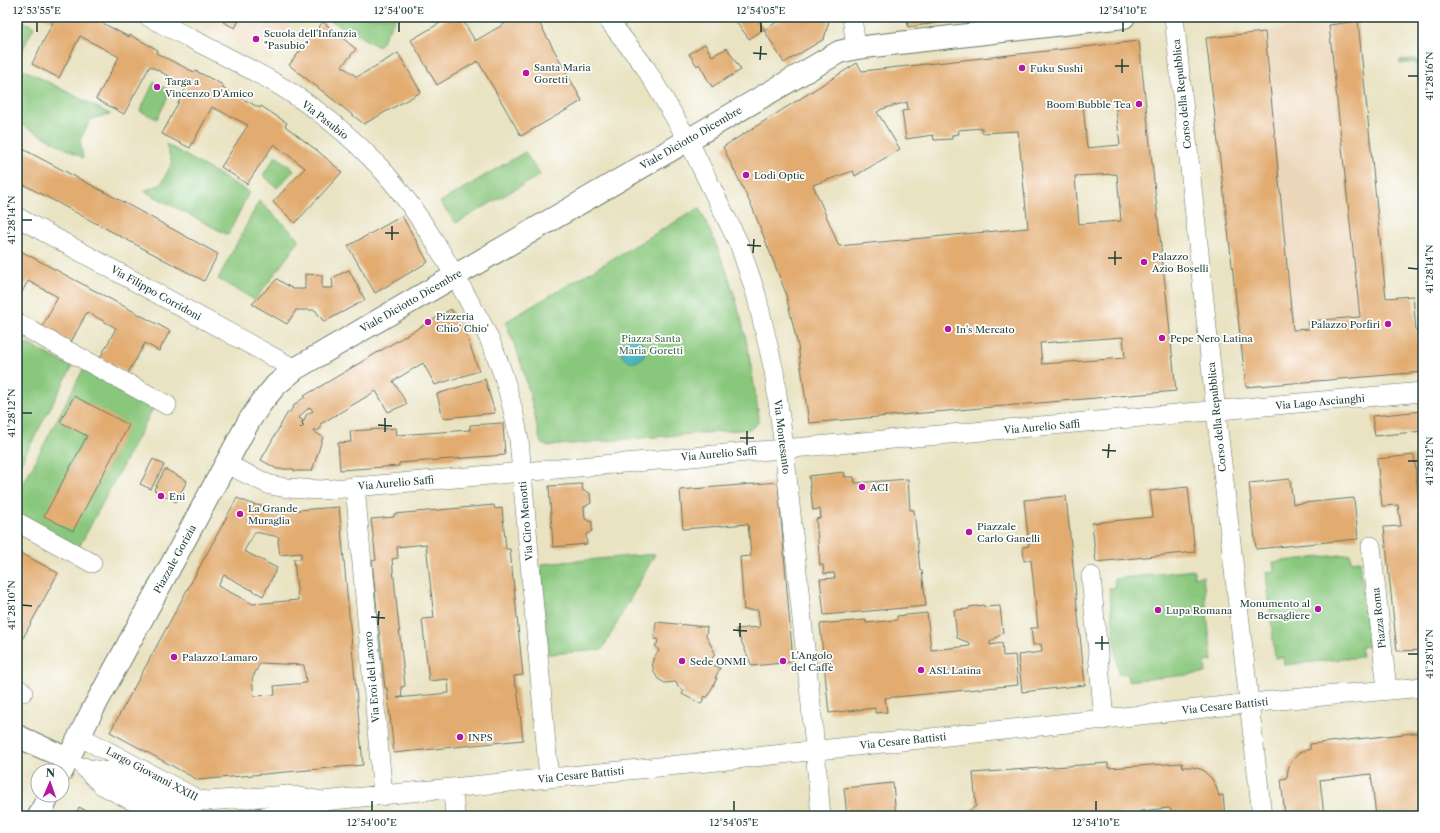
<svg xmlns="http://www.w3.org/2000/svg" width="1440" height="833" viewBox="0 0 1440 833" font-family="'Libre Caslon Text',serif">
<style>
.built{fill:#ecd7ba}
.green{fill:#89c77d;stroke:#548258}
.water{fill:#46b4c0;stroke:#32787a}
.building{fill:#e2ac71;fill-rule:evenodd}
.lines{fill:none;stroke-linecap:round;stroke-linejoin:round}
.street-casing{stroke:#676;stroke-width:20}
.secondary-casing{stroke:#676;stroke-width:24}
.street{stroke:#fff;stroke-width:19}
.secondary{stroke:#fff;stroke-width:22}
.ticks{fill:none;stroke:#1f3d34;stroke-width:1.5}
.poi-dot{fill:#b5179e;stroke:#fff;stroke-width:1.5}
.labels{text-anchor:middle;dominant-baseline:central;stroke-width:3.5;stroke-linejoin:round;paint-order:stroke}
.number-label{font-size:8px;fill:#505943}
.poi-label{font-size:10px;fill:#1f3d34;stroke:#fff;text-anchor:start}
.street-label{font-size:10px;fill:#1f3d34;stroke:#fff}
.park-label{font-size:10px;fill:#3f664a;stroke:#fff}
.neatline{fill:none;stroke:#1f3d34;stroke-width:1.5}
.ticks-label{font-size:10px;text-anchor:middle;fill:#1f3d34}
</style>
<rect width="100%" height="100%" fill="#fff"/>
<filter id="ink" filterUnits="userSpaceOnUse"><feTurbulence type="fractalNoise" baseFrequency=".025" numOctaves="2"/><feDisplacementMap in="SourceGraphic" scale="8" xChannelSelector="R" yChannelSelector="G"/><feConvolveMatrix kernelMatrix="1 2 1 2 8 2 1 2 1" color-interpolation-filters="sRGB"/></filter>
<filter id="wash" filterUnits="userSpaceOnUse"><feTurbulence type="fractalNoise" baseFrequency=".012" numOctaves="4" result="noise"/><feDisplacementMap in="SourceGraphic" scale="16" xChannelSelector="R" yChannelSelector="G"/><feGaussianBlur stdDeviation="0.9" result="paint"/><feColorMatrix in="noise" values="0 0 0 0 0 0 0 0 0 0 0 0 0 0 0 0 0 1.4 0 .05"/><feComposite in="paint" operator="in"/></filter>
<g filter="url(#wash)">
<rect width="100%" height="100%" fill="#e9e3c2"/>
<path class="built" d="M188,17H295L271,61Z
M1358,21L1378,227L1357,284L1360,317L1308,321L1309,329L1241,335L1206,38Z"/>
<path class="green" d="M324,17H396L379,47Z
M17,18L34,27L17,60Z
M1415,59L1423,64V86H1419L1416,62L1400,64V60Z
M23,69L110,114L91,119L80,140L83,158L17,122V80Z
M154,82L171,91L157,119L140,111Z
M166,144L249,192L228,235L144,191L161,184L172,163Z
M525,152L540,175L456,223L440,202Z
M276,156L294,170L277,188L263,175Z
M259,201L300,240L255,300L218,279Z
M699,208C714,238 727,269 736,301C748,339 753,379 759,418L758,423L750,429L547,446L542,444L540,440C531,398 523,361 505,322Z
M26,343L72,367L17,470V361Z
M85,366L156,403L78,549L17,517V496Z
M655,554L602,650L548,654L541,564Z
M1350,554L1351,561L1360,560L1368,646L1361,647L1362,657L1284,665L1283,657L1275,658L1266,572L1274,571L1273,562Z
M1194,570V577L1203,576L1212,661L1205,662L1206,673L1128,681L1127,673L1118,674L1109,588H1115L1114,579Z"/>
<path class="water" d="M621 350a12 12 0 1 1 24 0a12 12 0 1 1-24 0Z"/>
<g id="blocks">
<path class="building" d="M43,17H91L129,37L130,35L158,50L156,53L194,72L196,71L223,85L222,88L260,108L261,106L287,123L285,126L319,152L342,172L295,223L273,202L305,168L274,144L247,184L221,167L248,125L212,107L190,148L162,134L187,86L150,66L124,114L96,99L119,57L80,36L59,78L32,64L53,22Z
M226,17H241L235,28L223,22Z
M450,17H461L475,41L516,17H536L582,101L521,136L478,61L437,85L411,40Z
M733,17H756L764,29L749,39Z
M785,17H830L824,39L784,63L764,30Z
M907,17H943L944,22L908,27Z
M954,17H975V18L955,21Z
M1358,21L1386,298L1413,296L1416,331H1423V372L1246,387L1206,38L1265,32L1293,330L1309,329L1308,321L1360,317L1329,25Z
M323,22L356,49L342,66L357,77L398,53L421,92L364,124L289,65Z
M1139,41L1167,303L1176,391L809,423L798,346L785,291L753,209L723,147L857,63L862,71ZM1115,101L1120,145L1087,148L1083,104ZM907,102L908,110L902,111L906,139L933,135L934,140L952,139V135L959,134L958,130L982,128V133L1018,131L1028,228L839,246L813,185L853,171L855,176L900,149L877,112L882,109ZM1117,174L1121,221L1079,224L1075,176ZM1123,337L1125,358L1042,364L1040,343Z
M705,44L712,56L727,48L741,70L712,87L699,64L697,66L689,54Z
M17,146L112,196L218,254L204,281L17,181Z
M402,216L428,262L375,293L348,246Z
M17,249L170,331L159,351L145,343L128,373L100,358L116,328L87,312L71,342L42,327L58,297L28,281L17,301Z
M349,270L365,300L324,322L315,310H296L287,324L252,304L277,279L293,289H305V274L322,275V288H333L332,278Z
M451,309L467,337L479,371L435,385L423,363L393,381L407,404L388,412L376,391L324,422L320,424L322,426L320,429L317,431L314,429L313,431L323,437L312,471H294V469H277L261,460L288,412L289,413L295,404L305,397L304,396ZM310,407L313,411L306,415L304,421L299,418L302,414Z
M485,379L495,413L443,418L437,394Z
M74,396L129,425L73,531L44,516L87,436L60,422Z
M1423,411V431L1375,436L1372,416Z
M503,423L505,455L399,463V466L340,470L338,443L351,442L350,431L396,428L397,435L470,430V425Z
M1414,455L1419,502H1423V650L1397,651L1384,527L1401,526L1398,505L1382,506L1377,459Z
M153,459L164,465L151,489L140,484Z
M165,469L187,481L176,502L154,490Z
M844,472L845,477H854L855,483L908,479L910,510H914L920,570H922L926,606L824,615L820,579L835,578L834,573L824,574L823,565H820L816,519L821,518L820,509L813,510L809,476Z
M1290,479L1293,504L1354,498L1358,539L1256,549L1249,483Z
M778,482L793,662L752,666L736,629L760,627L758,610H744L740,557L751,556L748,524L683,529L680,490Z
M582,484L583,491L590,493L591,503L584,507L585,519L592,522V531L586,535L587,544L553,547L549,486Z
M1188,487L1195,552L1096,562L1092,523L1153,517L1150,491Z
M1066,496L1085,685L1022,692L1018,655L1042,652L1041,644L1033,645L1031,628H1038L1031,560L1024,561L1023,547L1029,546L1024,500Z
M237,498L252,504L285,511L339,507L363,765L198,780L110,732ZM255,532L279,537L278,541L280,555L301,553V559H294L298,600L253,604L218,586L224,575L263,596L277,568L244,551ZM260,663L304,665L306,683L274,686L275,695L254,696L252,679Z
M494,505L495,509L502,508L506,549H510L523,675L514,676L515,686H517L523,740L394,753L387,688H385L372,561L376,560L371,519L394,517V514ZM426,544L434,618L422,619L429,681L448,679L449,693L397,698L402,697L401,687L405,686L392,559L398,558L397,547Z
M17,551L58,573L17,649Z
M984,605V607L1000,606L1003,633L990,642V645L1002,643L1003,656L1015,655L1018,685L885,698L887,712L875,713V708L829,713L820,624L866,620V623L897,620V616L927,613L931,650L970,646V643L957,638L954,610L969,609V607Z
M656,622L707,627L706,636L715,653L710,663L720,668L715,678H717L707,698L705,696L701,704L682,694L684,690L678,687L676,682L665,683L658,679L654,672L652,663L654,657L659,651L655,645L657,644L658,639H654Z
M1423,732V816H1376L1371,774L1320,780L1324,816H1285L1281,779L1287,778L1288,769L1291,762L1299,753L1310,749V744Z
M1108,763V768L1182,763L1183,767H1193L1203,770L1212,779L1216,786L1219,796L1223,795L1225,816H1178L1174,814L1169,808L1140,811V814L1115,816H968L970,810L976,806L973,773Z
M893,783L896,816H847L844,788Z
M79,807L96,816H75Z"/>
</g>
</g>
<g filter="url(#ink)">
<use href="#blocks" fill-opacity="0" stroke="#676" stroke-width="1"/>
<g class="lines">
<defs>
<path id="street" d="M149,17C189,38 230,58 270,80C312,104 352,136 385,173C425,219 454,274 484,328C502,363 512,401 519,440L549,778
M606,17L645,67L688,140L740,246L756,294L774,371L784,448L811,705L821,816
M852,17L856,48
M1174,17L1213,385L1262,816
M17,217L295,369
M17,323L167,405
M226,464L270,485L287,488L321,490L1423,392
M355,486L383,796
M17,522L92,563
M1371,546L1387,689
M1091,576L1104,720
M17,688L23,692
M79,736L199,800L208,801L288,795L323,801L718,761L1279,700L1423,687
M84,767L102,785L162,816
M85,768L109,772L194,816
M453,789L455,816
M266,816L295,813L323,801"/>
<path id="secondary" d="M17,736L68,759
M62,771L91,713L249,421L262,402L276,385L295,369L839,52L856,48L1124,17
M39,816L49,795"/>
</defs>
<use href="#street" class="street-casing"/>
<use href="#secondary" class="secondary-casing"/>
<use href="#street" class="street"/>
<use href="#secondary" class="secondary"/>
</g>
</g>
<path class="ticks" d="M37,32V22M399,32V22M761,32V22M1123,32V22M753,53L767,54M760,60L761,46M1115,66H1129M1122,73V59M1408,76H1418M22,220H32M385,233H399M392,240V226M747,245L761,246M753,253L754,239M1108,258H1122M1115,265V251M1408,268L1418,269M22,413H32M378,425L392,426M385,432V418M740,438H754M747,445V431M1102,450L1116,451M1108,458L1109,444M1408,461H1418M22,605L32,606M371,617L385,618M378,625L379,611M733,630L747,631M740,637V623M1095,643H1109M1102,650V636M1408,654H1418M372,811V801M734,811V801M1096,811V801"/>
<g class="poi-dot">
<circle cx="256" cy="39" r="4"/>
<circle cx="1022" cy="68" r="4"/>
<circle cx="526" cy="73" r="4"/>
<circle cx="157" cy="87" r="4"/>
<circle cx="1139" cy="104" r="4"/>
<circle cx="746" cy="175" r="4"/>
<circle cx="1144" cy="262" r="4"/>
<circle cx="428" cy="322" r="4"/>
<circle cx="1388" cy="324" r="4"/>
<circle cx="948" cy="329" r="4"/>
<circle cx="1162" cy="338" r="4"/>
<circle cx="862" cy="487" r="4"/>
<circle cx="161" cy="496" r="4"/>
<circle cx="240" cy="514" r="4"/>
<circle cx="969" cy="532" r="4"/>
<circle cx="1318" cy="609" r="4"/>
<circle cx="1158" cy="610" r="4"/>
<circle cx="174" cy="657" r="4"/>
<circle cx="682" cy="661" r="4"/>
<circle cx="783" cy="661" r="4"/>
<circle cx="921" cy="670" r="4"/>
<circle cx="460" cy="737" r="4"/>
</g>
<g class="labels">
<g class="number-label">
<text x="302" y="423">3</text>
</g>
<g class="poi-label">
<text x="264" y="33">Scuola dell'Infanzia<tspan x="264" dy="12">"Pasubio"</tspan></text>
<text x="534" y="67">Santa Maria<tspan x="534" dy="12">Goretti</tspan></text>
<text x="1030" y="68">Fuku Sushi</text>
<text x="165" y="81">Targa a<tspan x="165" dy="12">Vincenzo D'Amico</tspan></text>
<text x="1131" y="104" text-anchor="end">Boom Bubble Tea</text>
<text x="754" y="175">Lodi Optic</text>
<text x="1152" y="256">Palazzo<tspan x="1152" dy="12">Azio Boselli</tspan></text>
<text x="436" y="316">Pizzeria<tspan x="436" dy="12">Chio' Chio'</tspan></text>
<text x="1380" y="324" text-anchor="end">Palazzo Porfiri</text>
<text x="956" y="329">In's Mercato</text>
<text x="1170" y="338">Pepe Nero Latina</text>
<text x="870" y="487">ACI</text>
<text x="169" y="496">Eni</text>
<text x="248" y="508">La Grande<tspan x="248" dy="12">Muraglia</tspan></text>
<text x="977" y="526">Piazzale<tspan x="977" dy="12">Carlo Ganelli</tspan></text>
<text x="1310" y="603" text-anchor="end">Monumento al<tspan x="1310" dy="12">Bersagliere</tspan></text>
<text x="1166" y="610">Lupa Romana</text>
<text x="791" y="655">L'Angolo<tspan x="791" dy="12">del Caffè</tspan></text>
<text x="182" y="657">Palazzo Lamaro</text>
<text x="690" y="661">Sede ONMI</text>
<text x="929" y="670">ASL Latina</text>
<text x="468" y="737">INPS</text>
</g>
<g class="street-label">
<text transform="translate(1182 94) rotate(-96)">Corso della Repubblica</text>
<text transform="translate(325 120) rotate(38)">Via Pasubio</text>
<text transform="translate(691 138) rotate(-30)">Viale Diciotto Dicembre</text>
<text transform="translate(156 293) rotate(29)">Via Filippo Corridoni</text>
<text transform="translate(411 301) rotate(-30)">Viale Diciotto Dicembre</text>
<text transform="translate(1320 402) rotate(-5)">Via Lago Ascianghi</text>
<text transform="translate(1217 417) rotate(-96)">Corso della Repubblica</text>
<text transform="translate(1042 427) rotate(-5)">Via Aurelio Saffi</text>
<text transform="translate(782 437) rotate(83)">Via Montesanto</text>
<text transform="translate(719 454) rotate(-5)">Via Aurelio Saffi</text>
<text transform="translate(396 483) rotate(-5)">Via Aurelio Saffi</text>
<text transform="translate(526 521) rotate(-95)">Via Ciro Menotti</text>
<text transform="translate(175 559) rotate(-61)">Piazzale Gorizia</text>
<text transform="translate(1379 618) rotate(-96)">Piazza Roma</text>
<text transform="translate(372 677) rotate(-95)">Via Eroi del Lavoro</text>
<text transform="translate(1225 706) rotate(-6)">Via Cesare Battisti</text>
<text transform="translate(903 741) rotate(-6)">Via Cesare Battisti</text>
<text transform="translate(152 774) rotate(28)">Largo Giovanni XXIII</text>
<text transform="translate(581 775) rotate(-6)">Via Cesare Battisti</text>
</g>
<g class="park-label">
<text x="651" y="338">Piazza Santa<tspan x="651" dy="12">Maria Goretti</tspan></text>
</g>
</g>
<rect width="1440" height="833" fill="none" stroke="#fff" stroke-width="44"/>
<g transform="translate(50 783) rotate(2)"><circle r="19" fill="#ffffff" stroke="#a5b1ae"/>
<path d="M0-3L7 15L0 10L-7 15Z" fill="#b5179e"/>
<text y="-6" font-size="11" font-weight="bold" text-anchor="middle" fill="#1f3d34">N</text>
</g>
<rect x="22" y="22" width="1396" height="789" class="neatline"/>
<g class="ticks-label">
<text x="37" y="14">12°53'55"E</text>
<text x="399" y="14">12°54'00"E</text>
<text x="761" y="14">12°54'05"E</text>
<text x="1123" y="14">12°54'10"E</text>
<text transform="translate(1429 76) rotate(-90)" y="4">41°28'16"N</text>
<text transform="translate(11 220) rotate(-90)" y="4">41°28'14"N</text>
<text transform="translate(1429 269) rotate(-90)" y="4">41°28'14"N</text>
<text transform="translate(11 413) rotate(-90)" y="4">41°28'12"N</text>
<text transform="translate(1429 461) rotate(-90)" y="4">41°28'12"N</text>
<text transform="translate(11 605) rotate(-90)" y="4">41°28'10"N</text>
<text transform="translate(1429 654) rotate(-90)" y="4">41°28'10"N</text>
<text x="372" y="826">12°54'00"E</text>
<text x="734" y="826">12°54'05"E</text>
<text x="1096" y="826">12°54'10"E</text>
</g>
</svg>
